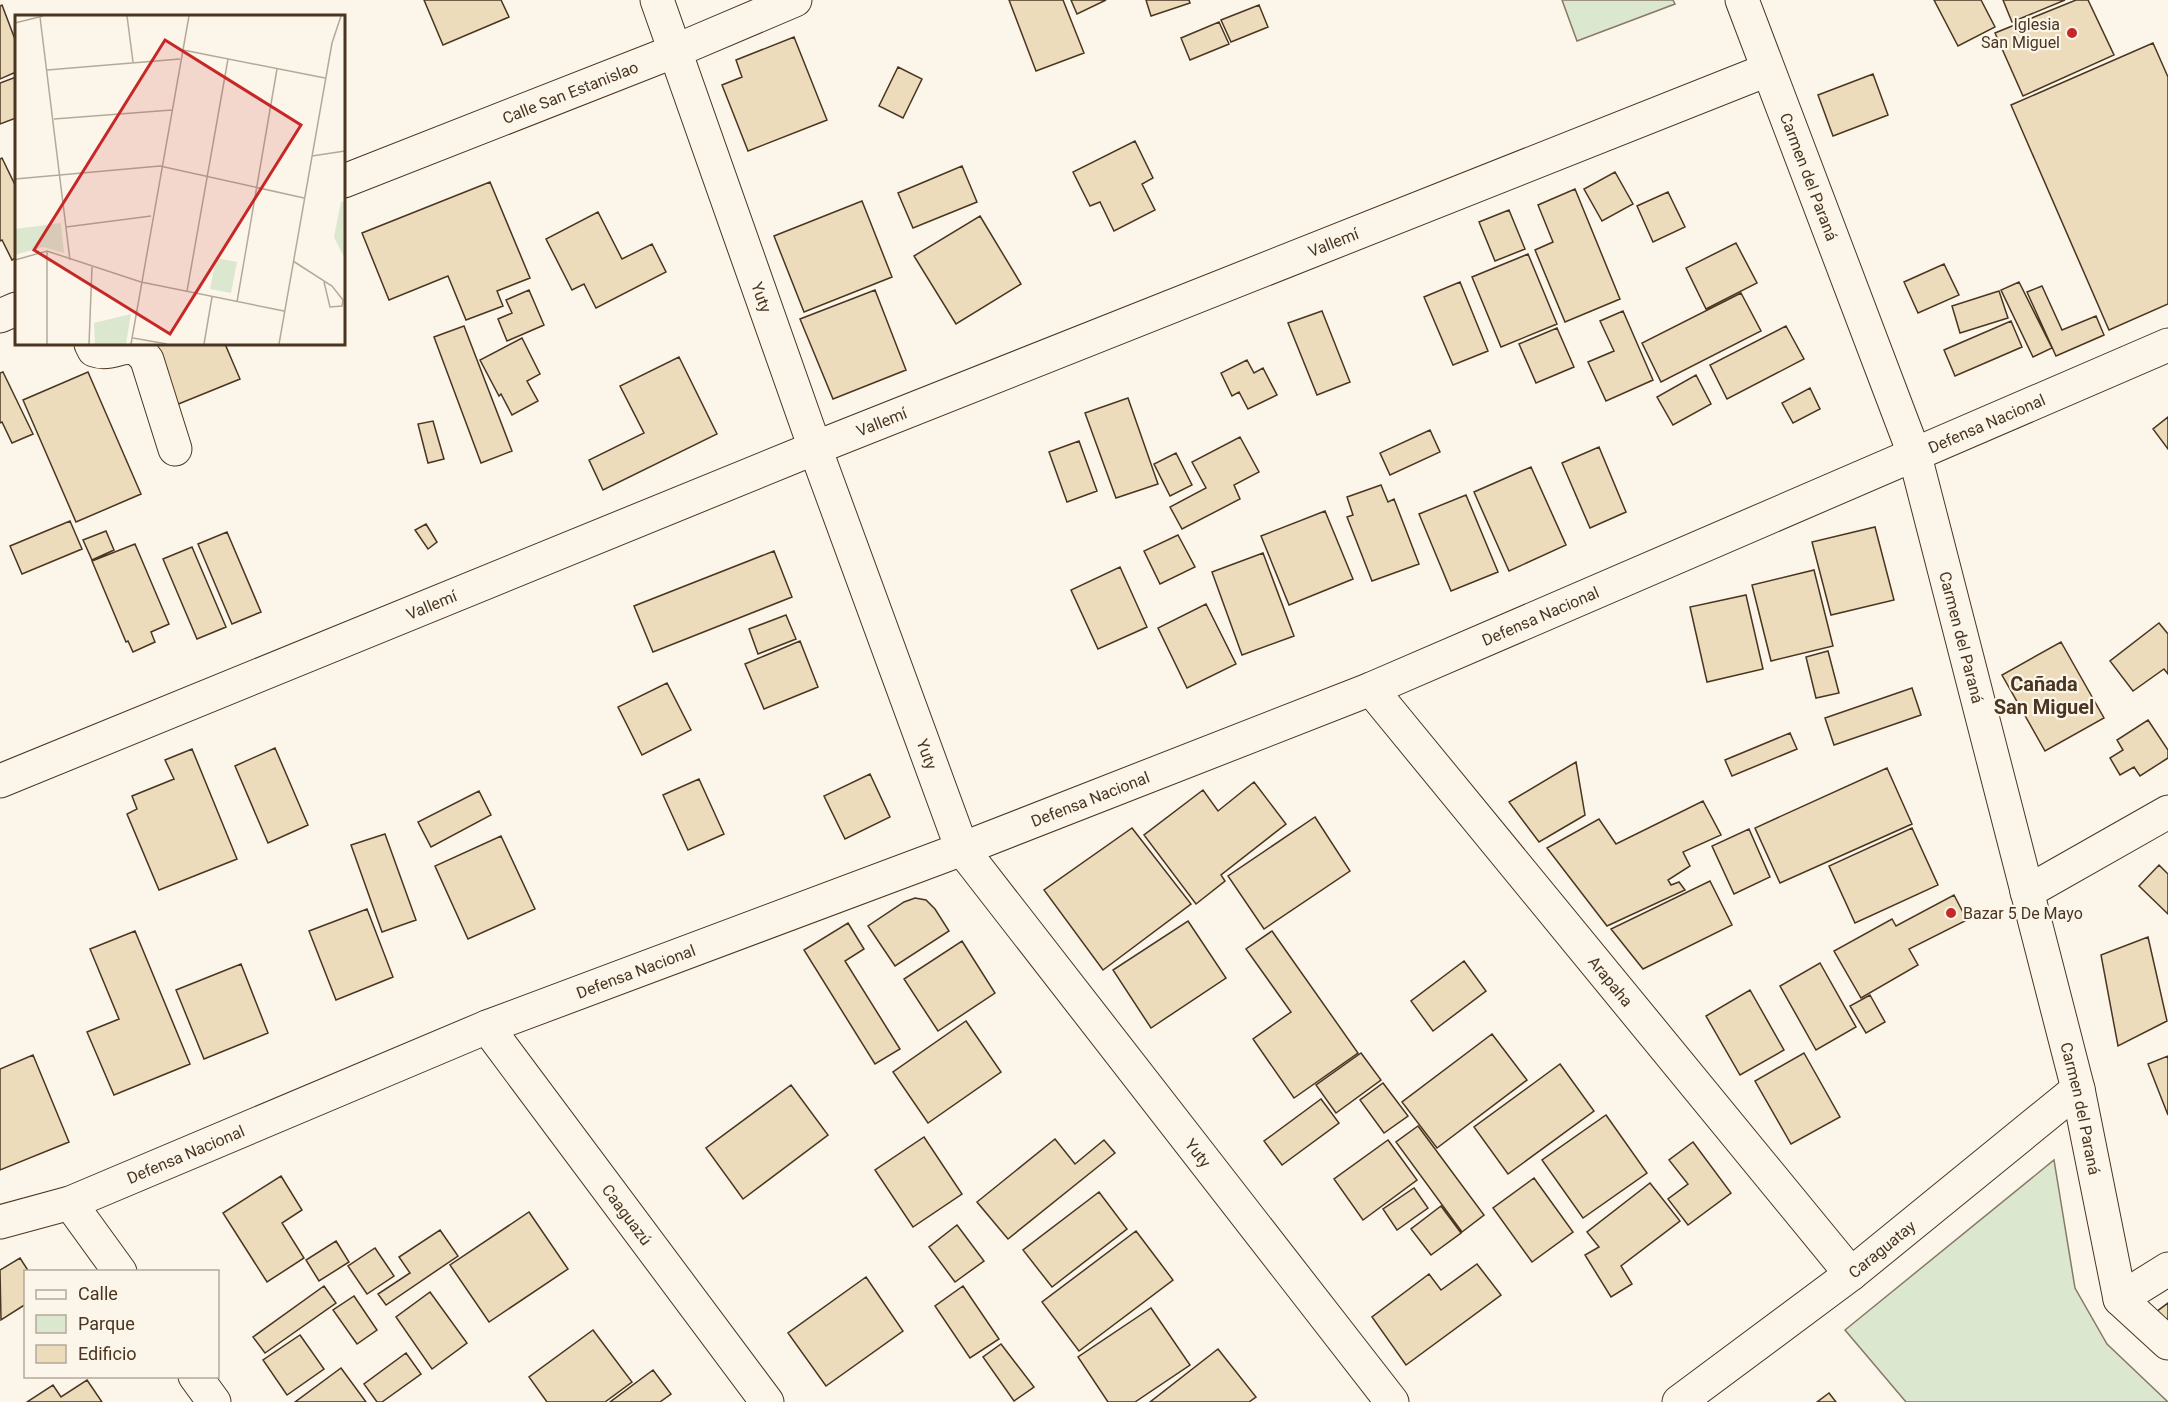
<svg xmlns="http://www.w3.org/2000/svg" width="2168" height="1402" viewBox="0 0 2168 1402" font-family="Roboto,sans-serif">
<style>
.green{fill:#dce7d0;stroke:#887966;stroke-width:1.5}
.building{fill:#ecdcbc;stroke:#4a3520;stroke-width:1.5}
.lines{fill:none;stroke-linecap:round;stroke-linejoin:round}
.minor-casing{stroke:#4a3520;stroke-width:35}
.minor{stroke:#fbf6e9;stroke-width:33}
.poi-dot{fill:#c62828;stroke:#fbf6e9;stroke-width:2}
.labels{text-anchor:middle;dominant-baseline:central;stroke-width:4.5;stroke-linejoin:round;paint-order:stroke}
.poi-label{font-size:16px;fill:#4a3520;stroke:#fbf6e9;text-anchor:end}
.street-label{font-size:16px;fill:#4a3520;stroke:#fbf6e9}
.quarter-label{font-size:20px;font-weight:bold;fill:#4a3520;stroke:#fbf6e9}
.inset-road{fill:none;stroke:#b4a999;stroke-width:1.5}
.view{fill:#c62828;fill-opacity:0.15;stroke:#c62828;stroke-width:3}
.inset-edge{fill:none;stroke:#4a3520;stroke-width:3}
</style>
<rect width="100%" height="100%" fill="#fbf6e9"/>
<path class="green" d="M1562,0H1673L1675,4L1577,41Z
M2054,1160L2075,1288L2107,1344L2168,1402H1906L1845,1330Z"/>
<path class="building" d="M424,0H501L509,17L443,45Z
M1009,0H1063L1084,53L1036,71Z
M1071,0H1106L1077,14Z
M1146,0H1189L1190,3L1151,16Z
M1934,0H1981L1995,27L1958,46Z
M2003,0H2065L2012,22Z
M2076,0H2088L2114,55L2023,96L1995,33Z
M2,5L16,42V72L0,79V6Z
M1259,5L1268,27L1231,42L1221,20Z
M1219,22L1229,44L1190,60L1181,38Z
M794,37L827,120L748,151L722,85L742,77L736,60Z
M2153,43L2168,77V304L2109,330L2011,105Z
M898,67L922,79L903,118L879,106Z
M1873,74L1888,115L1833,136L1818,95Z
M16,77V118L0,124V83Z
M1135,141L1153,178L1142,184L1155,210L1114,231L1100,202L1090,206L1073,172Z
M2,158L16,187V257L12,260L2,240L0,241V159Z
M962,166L977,202L913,228L898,193Z
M1615,172L1633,204L1602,221L1584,189Z
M490,182L530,278L497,291L503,306L466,320L448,276L389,300L362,233Z
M1575,189L1620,299L1565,322L1535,250L1553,242L1538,205Z
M1668,192L1685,227L1653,242L1637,206Z
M862,201L892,277L804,312L774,236Z
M1509,210L1525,249L1495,261L1479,222Z
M598,212L622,259L652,244L666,272L596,308L584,284L572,290L546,239Z
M980,216L1021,284L956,324L914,256Z
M1736,243L1757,283L1706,309L1686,268Z
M1528,254L1557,324L1501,347L1472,277Z
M1944,264L1959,295L1918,313L1904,282Z
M1460,282L1488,351L1453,365L1424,297Z
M2019,282L2052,348L2033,357L2001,290Z
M2042,286L2062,330L2096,316L2104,335L2056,356L2027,292Z
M529,290L544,325L507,341L498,319L512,313L506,300Z
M875,290L906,370L833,399L800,319Z
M1999,291L2008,318L1960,333L1952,306Z
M1741,293L1761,331L1661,382L1642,343Z
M1322,311L1350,382L1317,395L1288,323Z
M1623,311L1653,380L1606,401L1588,362L1614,351L1600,321Z
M2011,321L2022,347L1955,376L1944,350Z
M464,326L512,451L481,463L434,337Z
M1786,326L1804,359L1727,399L1710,365Z
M1557,328L1574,367L1536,383L1519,344Z
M522,338L540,374L527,381L538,401L512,415L501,394L499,396L480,360Z
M149,344H225L240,379L176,405Z
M679,357L717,434L603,490L589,460L644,433L620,386Z
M1247,360L1254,373L1263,368L1277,395L1248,409L1239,392L1232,396L1221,373Z
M3,372L33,434L12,443L2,422L0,423V373Z
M88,372L141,494L76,522L23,400Z
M1696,375L1711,404L1673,425L1657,397Z
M1810,388L1820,409L1793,423L1782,403Z
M1128,398L1158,484L1116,498L1085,413Z
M2168,417V449L2153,429Z
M433,421L444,459L428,463L418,424Z
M1430,430L1440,452L1390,475L1380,453Z
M1240,437L1259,472L1234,485L1240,499L1182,529L1170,507L1206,488L1192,462Z
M1079,441L1097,491L1067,502L1049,452Z
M1599,447L1626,512L1590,528L1562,463Z
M1176,453L1192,485L1170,496L1154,464Z
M1531,467L1566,545L1509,571L1474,492Z
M1381,485L1388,502L1394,499L1419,564L1372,581L1347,517L1353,515L1347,497Z
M1466,495L1498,572L1451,591L1419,514Z
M1325,511L1353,579L1289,605L1261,536Z
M70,521L82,549L22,574L10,546Z
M426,524L437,542L428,549L415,530Z
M1875,527L1894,600L1831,615L1812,542Z
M106,531L114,550L92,560L83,540Z
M227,532L261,612L232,624L198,544Z
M1178,535L1195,567L1160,584L1144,551Z
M135,544L169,624L151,632L155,642L133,652L128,641L126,642L92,561Z
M192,547L226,627L197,639L163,559Z
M774,551L792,597L653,652L634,606Z
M1263,553L1294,636L1242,655L1212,572Z
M1120,567L1147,627L1098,649L1071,590Z
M1814,570L1833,646L1771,661L1752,585Z
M1746,595L1763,669L1707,682L1690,607Z
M1206,604L1236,664L1187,688L1158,628Z
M786,615L796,639L758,654L749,629Z
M2159,623L2168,634V674L2164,669L2133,691L2110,661Z
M800,641L818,687L764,709L745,664Z
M2061,642L2104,718L2045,751L2002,675Z
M1828,651L1839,693L1816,698L1806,657Z
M667,683L691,730L642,755L618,707Z
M1912,688L1921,715L1834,745L1825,718Z
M2148,720L2168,750V758L2140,776L2134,767L2120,775L2110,758L2123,750L2117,740Z
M1790,733L1797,749L1732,776L1725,760Z
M275,748L308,825L268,843L235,766Z
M192,749L237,859L159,890L127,814L137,809L132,796L174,779L165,760Z
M1576,762L1585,815L1539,842L1509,802Z
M1887,768L1912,824L1780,883L1755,828Z
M870,774L890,817L845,839L824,796Z
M699,779L724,834L688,850L663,795Z
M1254,782L1286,824L1221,875L1225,881L1196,904L1144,835L1203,790L1218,811Z
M479,791L491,815L431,847L418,822Z
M1703,801L1721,835L1683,852L1690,866L1668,880L1671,885L1679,882L1685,890L1607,926L1547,848L1599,819L1616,844Z
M1315,817L1350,871L1264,929L1228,876Z
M1132,828L1191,904L1103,970L1044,890Z
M1912,828L1938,885L1855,923L1829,866Z
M1749,829L1770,877L1734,894L1712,846Z
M385,834L416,920L382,932L351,845Z
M501,836L535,909L468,939L435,866Z
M2159,865L2168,874V914L2139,886Z
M1710,881L1732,925L1643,969L1611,929Z
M1954,895L1967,920L1909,949L1918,965L1861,998L1834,951L1892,919L1896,926Z
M915,898L926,900L935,909L949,931L895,966L868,926L904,902Z
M367,909L393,977L336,1000L309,931Z
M1188,921L1226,978L1151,1028L1113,970Z
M848,923L864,949L845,961L900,1049L875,1064L804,950Z
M135,931L190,1064L114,1095L87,1032L119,1019L90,949Z
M1272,931L1358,1053L1294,1098L1253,1039L1291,1012L1246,949Z
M2148,937L2167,1021L2118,1046L2101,955Z
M962,941L995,993L938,1031L904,979Z
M1464,961L1486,991L1433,1031L1411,1001Z
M1820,963L1856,1027L1816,1050L1780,986Z
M241,964L268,1033L204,1059L176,990Z
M1750,990L1784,1050L1740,1075L1706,1016Z
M1870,995L1885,1022L1866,1033L1850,1006Z
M966,1021L1001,1072L928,1123L893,1072Z
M1492,1034L1527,1080L1437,1148L1402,1102Z
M1361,1053L1381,1080L1336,1113L1316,1085Z
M1804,1053L1840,1117L1791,1144L1755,1081Z
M33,1055L69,1142L0,1170V1069Z
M2168,1056V1115L2148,1064Z
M1560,1064L1594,1111L1508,1174L1474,1127Z
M1383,1083L1408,1116L1384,1133L1360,1100Z
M791,1085L828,1135L743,1199L706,1148Z
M1321,1099L1339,1123L1282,1165L1264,1141Z
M1606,1115L1647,1173L1583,1218L1542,1160Z
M1418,1126L1484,1215L1462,1232L1396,1142Z
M924,1137L962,1194L913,1227L875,1170Z
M1055,1139L1075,1164L1104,1140L1115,1153L1008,1239L977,1202Z
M1388,1140L1417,1180L1363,1220L1334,1179Z
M1693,1142L1731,1193L1688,1225L1668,1199L1688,1184L1669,1160Z
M281,1176L302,1210L282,1223L304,1258L267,1282L223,1213Z
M1534,1178L1573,1232L1532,1262L1493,1208Z
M1650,1183L1680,1221L1621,1266L1632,1284L1611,1297L1585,1255L1599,1247L1587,1232Z
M1414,1188L1428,1208L1397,1230L1383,1209Z
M1099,1192L1127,1229L1052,1287L1023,1250Z
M1441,1206L1461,1233L1431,1255L1411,1229Z
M529,1212L568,1269L489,1322L450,1265Z
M957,1225L984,1261L955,1282L929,1247Z
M440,1230L458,1256L386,1305L378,1294L410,1273L399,1257Z
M1136,1231L1173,1280L1079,1351L1042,1302Z
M336,1241L349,1262L319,1281L306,1260Z
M375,1248L394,1276L367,1294L348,1266Z
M20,1258L29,1272H26V1304L1,1320L0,1270Z
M1477,1264L1501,1295L1406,1365L1372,1317L1429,1274L1441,1290Z
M866,1277L903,1331L826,1386L788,1333Z
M324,1286L336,1303L265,1353L253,1337Z
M963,1286L999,1339L970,1358L935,1306Z
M430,1292L467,1343L432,1369L396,1317Z
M354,1296L377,1330L357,1344L333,1310Z
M2168,1303V1336L2152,1315Z
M1151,1308L1190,1365L1135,1402H1108L1078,1357Z
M593,1330L632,1382L605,1402H547L529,1377Z
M300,1335L324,1369L287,1395L263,1360Z
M1001,1344L1034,1387L1014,1401L983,1357Z
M1218,1349L1256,1397L1249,1402H1150Z
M406,1353L421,1374L382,1402H377L364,1384Z
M341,1368L366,1402H295Z
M653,1370L671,1394L660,1402H610Z
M87,1380L102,1402H27L53,1385L61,1397Z
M1829,1393L1836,1402H1817Z"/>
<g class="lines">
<defs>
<g id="minor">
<path id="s1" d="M657,0L815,448L962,849L1392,1402"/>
<path id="s2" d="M1742,0L1915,456L2078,1089L2120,1299L2168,1343"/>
<path id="s3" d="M344,181L675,51L795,0"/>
<path d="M0,316L16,309"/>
<path d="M91,344L94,350C115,358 130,334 147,360L175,449"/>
<path id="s4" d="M1371,689L1851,1274"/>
<path id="s5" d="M0,781L815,448L1767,70"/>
<path d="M2027,892L2168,812"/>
<path id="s6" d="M487,1027L767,1402"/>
<path d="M70,1203L120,1272"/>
<path id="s7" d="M0,1222L70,1203L487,1027L962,849L1371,689L2168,345"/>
<path d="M2120,1299L2168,1269"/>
<path d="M195,1376L214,1402"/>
<path id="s8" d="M1679,1402L1851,1274L2078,1089"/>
</g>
</defs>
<use href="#minor" class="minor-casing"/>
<use href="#minor" class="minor"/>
</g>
<g class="poi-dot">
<circle cx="2072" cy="33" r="6"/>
<circle cx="1951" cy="913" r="6"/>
</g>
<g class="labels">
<g class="poi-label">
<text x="2060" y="24">Iglesia<tspan x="2060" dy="18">San Miguel</tspan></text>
<text x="1963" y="913" text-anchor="start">Bazar 5 De Mayo</text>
</g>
<g class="street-label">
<text stroke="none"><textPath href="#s3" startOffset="243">Calle San Estanislao</textPath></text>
<text stroke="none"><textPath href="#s2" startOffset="189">Carmen del Paraná</textPath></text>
<text stroke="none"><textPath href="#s5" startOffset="1438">Vallemí</textPath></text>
<text stroke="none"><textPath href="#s1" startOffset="315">Yuty</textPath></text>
<text stroke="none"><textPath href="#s5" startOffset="952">Vallemí</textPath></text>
<text stroke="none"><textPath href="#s7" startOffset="2142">Defensa Nacional</textPath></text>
<text stroke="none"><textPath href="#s5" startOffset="466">Vallemí</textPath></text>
<text stroke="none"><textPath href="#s7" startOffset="1656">Defensa Nacional</textPath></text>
<text stroke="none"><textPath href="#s2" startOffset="675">Carmen del Paraná</textPath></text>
<text stroke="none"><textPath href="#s1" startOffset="801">Yuty</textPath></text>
<text stroke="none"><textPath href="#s7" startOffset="1170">Defensa Nacional</textPath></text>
<text stroke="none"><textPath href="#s7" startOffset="684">Defensa Nacional</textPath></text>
<text stroke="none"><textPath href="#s4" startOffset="378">Arapaha</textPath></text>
<text stroke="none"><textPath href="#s2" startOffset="1161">Carmen del Paraná</textPath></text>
<text stroke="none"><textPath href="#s1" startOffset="1287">Yuty</textPath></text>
<text stroke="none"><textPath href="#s7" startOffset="198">Defensa Nacional</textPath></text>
<text stroke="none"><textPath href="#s6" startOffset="234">Caaguazú</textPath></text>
<text stroke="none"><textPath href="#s8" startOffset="254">Caraguatay</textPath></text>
</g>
<g class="quarter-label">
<text x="2044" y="684">Cañada<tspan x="2044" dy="23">San Miguel</tspan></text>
</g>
</g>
<g transform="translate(15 15)">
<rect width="330" height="330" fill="#fbf6e9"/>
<path d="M330,186V244L319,222L326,187ZM46,208L49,238L28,232L0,240V214ZM201,243L222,247L216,278L195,274ZM116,299L111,329H80L79,308Z" fill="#dce7d0"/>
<path class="inset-road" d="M112,1L118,47M25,2L55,245M0,8L28,1M168,35L310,63M32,55L165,44M39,104L157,95M297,141L330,136M0,164L145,151L289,183M51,212L136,201M32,236V329M0,245L32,236L126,267L269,296M278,246L317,271L328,285L327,291L315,292L309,267M172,276L213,44M222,287L262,54M118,323L152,329M74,329L77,252M116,329L174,1M189,329L197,282M264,329L317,28L326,1"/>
<path class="view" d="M150,25L286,110L155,319L19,235Z"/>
<rect width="330" height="330" class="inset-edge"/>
</g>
<rect x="24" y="1270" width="195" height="108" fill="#fbf6e9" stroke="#b4a999" stroke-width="1.5"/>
<rect x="36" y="1290" width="30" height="9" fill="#fbf6e9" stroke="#b4a999" stroke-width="1.5"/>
<text x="78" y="1300" font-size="18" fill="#4a3520">Calle</text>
<rect x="36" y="1315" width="30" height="18" fill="#dce7d0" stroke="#b4a999" stroke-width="1.5"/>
<text x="78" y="1330" font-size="18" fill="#4a3520">Parque</text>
<rect x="36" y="1345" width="30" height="18" fill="#ecdcbc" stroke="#b4a999" stroke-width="1.5"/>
<text x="78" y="1360" font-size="18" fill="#4a3520">Edificio</text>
</svg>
